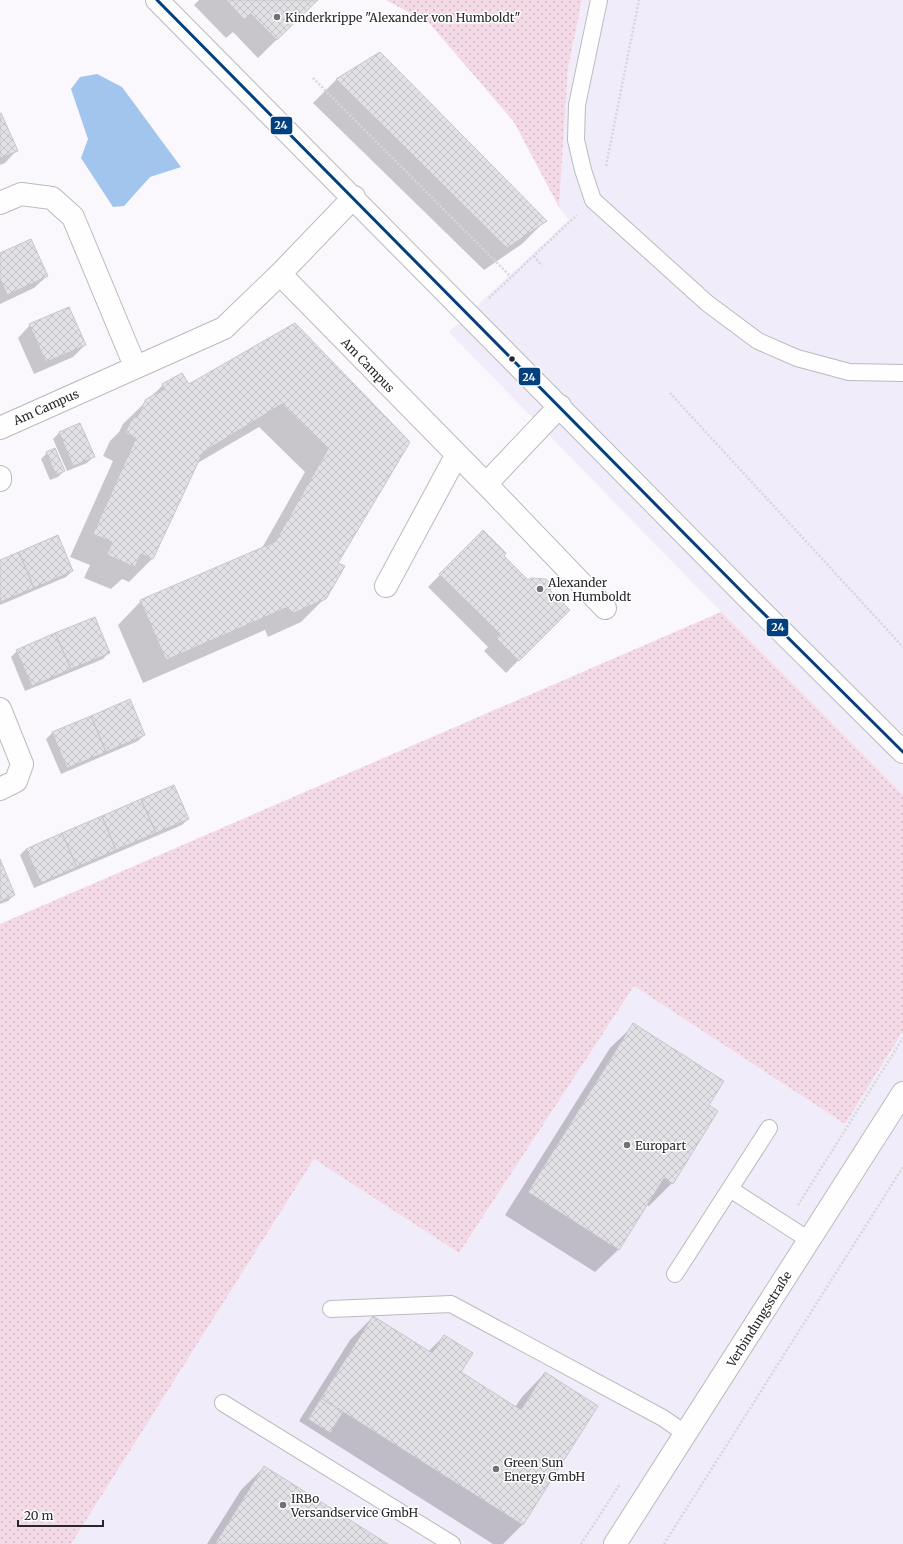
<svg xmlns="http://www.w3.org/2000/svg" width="903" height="1544" viewBox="0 0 903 1544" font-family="Merriweather,serif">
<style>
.built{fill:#f1ecf9}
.grass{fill:url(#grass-dots)}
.water{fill:#a1c5ed}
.shadow{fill:#0003}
.building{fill:url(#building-cross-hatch);stroke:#c7c6cb}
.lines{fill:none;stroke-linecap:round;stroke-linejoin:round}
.service-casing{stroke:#bbbabe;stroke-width:18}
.minor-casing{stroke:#bbbabe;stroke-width:24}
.tertiary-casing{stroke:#bbbabe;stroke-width:24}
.path{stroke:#d7d7d9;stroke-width:2.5;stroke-dasharray:2 2;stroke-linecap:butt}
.service{stroke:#fefeff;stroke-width:16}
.minor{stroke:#fefeff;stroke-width:22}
.tertiary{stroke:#fefeff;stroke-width:22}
.bus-1-casing{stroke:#fff;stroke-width:6}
.bus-1{stroke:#024080;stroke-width:3}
.poi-dot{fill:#727074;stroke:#fff;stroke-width:1.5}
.bus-dot{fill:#28272b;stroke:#fff;stroke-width:1.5}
.labels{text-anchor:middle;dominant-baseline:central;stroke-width:3;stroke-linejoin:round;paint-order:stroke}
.poi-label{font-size:12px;fill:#28272b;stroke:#fff;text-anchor:start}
.street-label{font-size:12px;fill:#28272b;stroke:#fff}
.line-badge{stroke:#fff;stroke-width:1.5}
.badge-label{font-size:11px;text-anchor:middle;font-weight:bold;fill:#fff}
</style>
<defs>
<pattern id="grass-dots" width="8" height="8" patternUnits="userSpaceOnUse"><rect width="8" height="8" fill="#f4d9e6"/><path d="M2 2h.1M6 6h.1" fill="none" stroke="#d1bac5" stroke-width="1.8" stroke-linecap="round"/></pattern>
<pattern id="building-cross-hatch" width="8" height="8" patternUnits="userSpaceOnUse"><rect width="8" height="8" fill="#e2e1e5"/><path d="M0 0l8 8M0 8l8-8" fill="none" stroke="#c2c1c5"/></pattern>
</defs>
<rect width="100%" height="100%" fill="#faf8fd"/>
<path class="built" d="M582,0H903V795L721,612L449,332L569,220L559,207L568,68Z
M634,986L845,1124L903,1031V1544H71L314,1159L459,1253Z"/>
<path class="grass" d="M386,0H582L568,68L559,207L514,122L430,24Z
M721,612L903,795V1031L845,1124L634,986L459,1253L314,1159L71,1544H0V924Z"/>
<path class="water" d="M97,74L122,87L181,167L150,177L124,206L113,207L81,158L88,139L71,89L80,77Z"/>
<path class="shadow" d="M199,0H317L258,58L233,32L226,38L194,5Z
M380,53L545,221L522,244L484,270L313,103L336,80Z
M0,114L17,150L5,163L0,165Z
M0,254L47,276L34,288L0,304Z
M30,325L85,345L73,357L34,374L18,338Z
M295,325L408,442L337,563L325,598L301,622L268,637L265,630L143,683L118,625L141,601L262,548L305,472L259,427L196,464L152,559L129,582L122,579L111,589L84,578L90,565L70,557L113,461L103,456L110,441L119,432L123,424L163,385H188Z
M80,424L93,457L87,463L67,471L53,439L59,433Z
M47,453L64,471L58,477L50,480L41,459Z
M483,531L502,556L528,582L548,590L568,610L506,673L484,651L488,647L428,587Z
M0,561L72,571L66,577L0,605Z
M17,651L109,652L103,659L25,691L11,657Z
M129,701L144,735L138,741L61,774L46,739L52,733Z
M188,819L182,825L34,888L20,855L26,849Z
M0,861L14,895L8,901L0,904Z
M634,1025L708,1105L672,1183L649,1206L646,1205L619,1249L595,1272L505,1215L610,1048Z
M373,1317L428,1352L444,1336L459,1372L515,1407L522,1397L545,1373L597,1406L522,1525L503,1544H493L299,1421L350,1340Z
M264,1467L386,1544H207L241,1490Z"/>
<path class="building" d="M226,0H318L277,40L251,14L245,20Z
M380,52L547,221L507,248L336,79Z
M0,113H1L18,151L0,158Z
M31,239L48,276L7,295L0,279V253Z
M69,307L86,345L46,362L29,324Z
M295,323L410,442L338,563L345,566L326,599L291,614L288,607L166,660L140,600L275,542L328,449L282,404L203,452L153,559L141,554L135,567L107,555L112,542L93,534L136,438L125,433L133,417L137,418L146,399L165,389L162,384L182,373L189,384Z
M80,423L95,457L73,466L59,432Z
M55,448L65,471L56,475L46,452Z
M483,530L506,553L504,556L528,580L531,578L546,579L553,586L550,590L570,610L519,661L496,638L500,634L439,574Z
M58,535L73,571L34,588L19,552Z
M19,552L34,588L0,602V560Z
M95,617L110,653L71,669L55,633Z
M55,633L71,669L32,686L16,650Z
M130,699L145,735L106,752L91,716Z
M91,716L106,752L67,768L52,732Z
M174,785L189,819L156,833L141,799Z
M141,799L156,833L116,850L102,816Z
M102,816L116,850L77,867L62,833Z
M62,833L77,867L41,883L26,849Z
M0,859L15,895L0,902Z
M633,1023L724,1081L709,1105L718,1111L673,1184L664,1178L619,1250L528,1192Z
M373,1316L432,1353L444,1335L473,1353L461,1372L521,1410L545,1372L598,1406L523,1525L321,1398Z
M321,1398L343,1412L330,1433L308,1419Z
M264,1466L388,1544H215Z"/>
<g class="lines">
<defs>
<path id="service" d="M599,0L577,105L576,140L583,170L593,200L707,303L758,341L797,358L849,372L903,373
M730,1189L809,1240
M675,1274L769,1128
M331,1309L451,1304L663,1418L686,1434
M223,1403L452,1544"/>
<path id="minor" d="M157,0L750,600L903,752
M0,203L21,194L52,198L73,217L135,366
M280,274L354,197
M0,428L224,328L280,274L486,484L560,406
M0,477V480
M486,484L605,608
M386,586L456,456
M0,709L22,764L16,781L0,789"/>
<path id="tertiary" d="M615,1544L903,1093"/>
</defs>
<use href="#service" class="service-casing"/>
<use href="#minor" class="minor-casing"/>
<use href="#tertiary" class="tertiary-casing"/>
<path class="path" d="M313,78L511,277
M606,166L639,0
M534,256L542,266
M489,298L577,215
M670,393L903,647
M798,1205L903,1038
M581,1544L620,1484
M664,1544L903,1167"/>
<use href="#service" class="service"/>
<use href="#minor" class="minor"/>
<use href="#tertiary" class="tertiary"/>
<defs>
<path id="bus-1" d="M157,0L750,600L903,752"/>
</defs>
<use href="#bus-1" class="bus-1-casing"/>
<use href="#bus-1" class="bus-1"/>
</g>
<g class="poi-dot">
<circle cx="277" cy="17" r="4"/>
<circle cx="540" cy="589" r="4"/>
<circle cx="627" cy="1145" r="4"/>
<circle cx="496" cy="1469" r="4"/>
<circle cx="283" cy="1505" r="4"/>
</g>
<circle class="bus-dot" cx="512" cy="359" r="3.5"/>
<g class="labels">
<g class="poi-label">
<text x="285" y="17">Kinderkrippe "Alexander von Humboldt"</text>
<text x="548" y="582">Alexander<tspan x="548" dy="14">von Humboldt</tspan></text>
<text x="635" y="1145">Europart</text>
<text x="504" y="1462">Green Sun<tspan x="504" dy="14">Energy GmbH</tspan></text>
<text x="291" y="1498">IRBo<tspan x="291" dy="14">Versandservice GmbH</tspan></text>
</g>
<g class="street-label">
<text transform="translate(368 365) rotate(46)">Am Campus</text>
<text transform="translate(46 407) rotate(-24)">Am Campus</text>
<text transform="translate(759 1319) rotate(-58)">Verbindungsstraße</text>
</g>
</g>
<g class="line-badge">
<rect x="270" y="116" width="23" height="19" rx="4" fill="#024080"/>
<rect x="518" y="367" width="23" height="19" rx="4" fill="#024080"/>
<rect x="766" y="618" width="23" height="19" rx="4" fill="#024080"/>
</g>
<g class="badge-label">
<text x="281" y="129">24</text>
<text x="529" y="381">24</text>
<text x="778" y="631">24</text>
</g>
<path d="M18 1520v6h85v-6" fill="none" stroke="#28272b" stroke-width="2"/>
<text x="24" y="1520" font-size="12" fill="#28272b" stroke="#ffffff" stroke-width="3" paint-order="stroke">20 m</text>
</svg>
